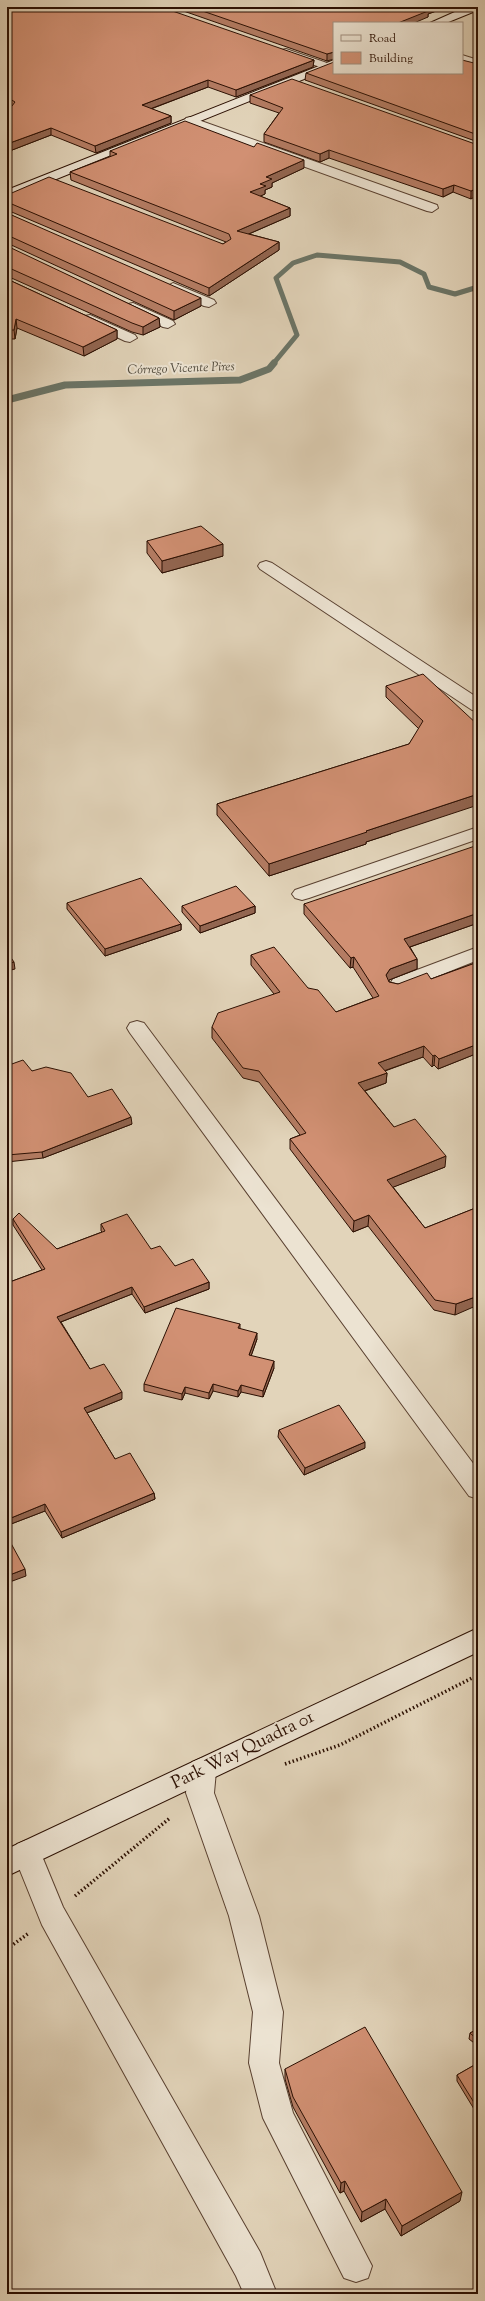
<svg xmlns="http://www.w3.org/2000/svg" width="485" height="2301" viewBox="0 0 485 2301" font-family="'Sorts Mill Goudy',serif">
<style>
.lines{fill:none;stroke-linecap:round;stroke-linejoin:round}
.stream-far1{stroke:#6b7567;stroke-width:5}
.stream{stroke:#6b7567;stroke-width:7}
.street-casing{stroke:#594030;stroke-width:2}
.secondary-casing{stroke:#2b0f02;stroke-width:2}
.path{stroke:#2b0f02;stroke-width:3.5;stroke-dasharray:1.5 2.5;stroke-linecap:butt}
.street{fill:#ece3d2;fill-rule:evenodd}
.secondary{fill:#ece3d2;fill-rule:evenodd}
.wall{fill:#b47c63;stroke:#2b0f02}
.shaded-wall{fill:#926550;stroke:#2b0f02}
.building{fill:#d19073;stroke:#2b0f02}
.labels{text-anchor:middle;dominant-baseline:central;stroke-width:4;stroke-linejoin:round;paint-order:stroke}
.far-water-label{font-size:13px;font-style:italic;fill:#504a3d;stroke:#ece3d2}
.near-street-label{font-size:18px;fill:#2b0f02;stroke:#ece3d2}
</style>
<rect width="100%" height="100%" fill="#e2d4ba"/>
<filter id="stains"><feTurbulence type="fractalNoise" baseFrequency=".005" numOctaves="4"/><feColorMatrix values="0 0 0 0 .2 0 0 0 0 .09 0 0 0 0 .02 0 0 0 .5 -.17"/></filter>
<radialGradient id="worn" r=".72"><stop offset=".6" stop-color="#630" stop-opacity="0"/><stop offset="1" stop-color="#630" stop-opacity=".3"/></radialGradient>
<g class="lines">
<path class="stream-far1" d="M273,364L297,335L276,278L293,263L317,255L400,262L424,274L429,287L455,294L478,287"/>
<path class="stream" d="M7,400L65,385L240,380L269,369L274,363"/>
<defs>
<path id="street" d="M286,49L330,64L332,66L326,69L282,54L280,52L282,50Z
M462,55L478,60V67L462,62Z
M190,117L437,205L438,208L432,212L427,211L186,124L184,121L186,118Z
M173,283L214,300L216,303L209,307L204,306L168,290L166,287Z
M133,303L173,321L175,324L168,328L163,327L128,310L126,307L128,304Z
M90,315L135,335L137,338L130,342L125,341L85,322L83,319L85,316Z
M266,561L272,563L478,698V711L472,710L260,569L258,566L260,563Z
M478,827V839L309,898L302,900L295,898L292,894L295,890Z
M478,947V960L400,991L393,989L390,984L393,979Z
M137,1021L144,1023L478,1470V1499L469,1496L130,1033L127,1028L130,1023Z
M202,1758L212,1762L216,1771L214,1793L259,1916L283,2012L279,2063L293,2113L372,2266L368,2278L356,2282L344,2278L263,2118L249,2063L253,2012L229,1916L186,1793L188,1771L192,1762Z
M27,1840L37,1844L63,1907L260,2252L277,2294H244L236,2276L42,1925L13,1853L17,1844Z"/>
<path id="secondary" d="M466,7H478V10L446,23H430Z
M334,60V67L7,199V190Z
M478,1628V1652L7,1876V1849Z"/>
</defs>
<use href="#street" class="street-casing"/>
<use href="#secondary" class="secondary-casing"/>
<path class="path" d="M285,1764L340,1745L478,1675
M75,1896L170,1818
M7,1949L29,1933"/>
<use href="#street" class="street"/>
<use href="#secondary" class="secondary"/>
</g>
<path class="wall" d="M7,7L314,60L313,67L236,97L208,87L151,109L171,116V123L96,153L51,135L7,152V106H12L7,104Z
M172,7H447L428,14V17L334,23L327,61Z
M478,64V142L305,80L306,73H334Z
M250,95L478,145L471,199L453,192L443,197L329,158L320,162L264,142V134L279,113L250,103Z
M110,151L304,168L272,183V187L265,190V194L260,196L290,208V216L249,234L279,242V250L209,296L7,210V195L223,244L226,242L71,180L70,172L110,156Z
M7,213L201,306L174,320L7,243Z
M7,247L159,318L160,327L143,335L132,332L7,276Z
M7,279L117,330V339L84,356L17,328L15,339H7Z
M147,541L223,556L162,573L147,553Z
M386,686L478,725L391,834L366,842V844L269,876L217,815V804L409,744L419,729L386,697Z
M67,903L181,924V930L105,956L67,909Z
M304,904L478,923L410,947L417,959V969L389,980V982L398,984L431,979L478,962V1053L438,1069L434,1065L432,1067L423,1057L385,1071L387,1073L386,1083L365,1091L394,1127L445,1167L393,1187L425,1228L478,1207L455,1315L434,1310L368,1226L353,1232L290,1149V1139L300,1135L259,1082L243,1078L212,1038V1027L274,994L251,965V955L308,988L336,1012L373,998L353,967L350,968L304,914Z
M182,906H255V913L200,933L182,912Z
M7,1063L9,1065L32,1071L88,1097L132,1124L43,1158L7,1162Z
M13,1219L57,1249L102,1232L101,1231V1224L151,1249L175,1266L209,1282V1289L145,1313L132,1294L61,1322L90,1369L122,1399L87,1413L115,1459L154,1493L155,1499L62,1538L45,1511L11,1524L7,1516V1283L42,1270L13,1225Z
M240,1324V1329L257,1339L251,1356L274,1368L263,1397L241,1392L238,1397L213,1391L209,1399L185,1393L182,1400L144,1391V1384Z
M279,1430L365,1448L304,1475L278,1437Z
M478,2029V2046L469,2039L470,2033Z
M478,2063V2114H477L457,2081V2075Z
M285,2069L460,2201L401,2236L385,2209L361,2222L344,2191L340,2193L293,2107L285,2079Z"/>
<path class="shaded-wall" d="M430,7H447L428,14V17L414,23H398L424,9Z
M334,52V59L327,61V54Z
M314,60L313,67L236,97V90Z
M208,80V87L142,112V105Z
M171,116V123L96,153L95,146Z
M51,128V135L7,152V144Z
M329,150V158L320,162V154Z
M304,160V168L272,183V187L265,190V194L250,201V192L260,184L266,177Z
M454,185L453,192L443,197V189Z
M478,188V195L471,199V191Z
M290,208V216L237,239V231Z
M279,242V250L209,296V288Z
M201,298V306L174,320V311Z
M159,318L160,327L143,335V327Z
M16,319L17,328L15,339L14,330Z
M117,330V339L84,356L83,347Z
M223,544V556L162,573V561Z
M478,794V805L366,842V844L269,876V864L366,831Z
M255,906V913L200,933V926Z
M478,913V923L404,949V939Z
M181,924V930L105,956V949Z
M354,957L353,967L350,968L351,958Z
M417,959V969L389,980L386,985V975L390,969Z
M14,962L15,969L7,971V964Z
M478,1044V1053L438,1069L439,1059Z
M424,1046L423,1057L378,1073V1063Z
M435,1055L434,1065L432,1067L433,1056Z
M387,1073L386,1083L358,1093V1083Z
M131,1117L132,1124L43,1158L42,1152Z
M446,1156L445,1167L386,1190L387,1180Z
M369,1215L368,1226L353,1232L354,1221Z
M209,1282V1289L145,1313L144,1307Z
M132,1287V1294L58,1323L57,1317Z
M478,1296V1305L455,1315L456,1304Z
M257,1333V1339L249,1362V1355Z
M274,1361V1368L263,1397V1391Z
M213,1384V1391L209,1399V1393Z
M241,1385V1392L238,1397V1391Z
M185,1387V1393L182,1400V1394Z
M122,1392V1399L84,1414V1408Z
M365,1442V1448L304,1475L305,1468Z
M154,1493L155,1499L62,1538L61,1532Z
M45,1504V1511L11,1524V1518Z
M25,1569L26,1576L7,1583V1576Z
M345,2181L344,2191L340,2193L341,2183Z
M462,2192L460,2201L401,2236L402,2226Z
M386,2199L385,2209L361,2222L362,2212Z"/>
<path class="building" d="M7,7H161L314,60L236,90L208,80L142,105L171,116L95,146L51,128L7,144V106H12L15,102L7,97Z
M191,7H430L424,9L428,11L398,23H334V52L327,54Z
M462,60L478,64V135L306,73L334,62V73H462Z
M292,79L478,145V188L471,191L454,185L443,189L329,150L320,154L264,134L283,108L250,95Z
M185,121L254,147L257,143L304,160L266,177L272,179L260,184L266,186L250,192L290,208L237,231L279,242L209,288L7,202V195L49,177L223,244L231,239L229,234L70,172L117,154L110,151Z
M7,213L201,298L174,311L7,235Z
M7,246L159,318L143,327L132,323L7,267Z
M7,279L117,330L83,347L16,319L14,330H7Z
M201,526L223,544L162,561L147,541Z
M423,674L478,725V794L366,831L367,832L269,864L217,804L409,744L423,721L386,686Z
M478,845V913L404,939L417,959L390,969L386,975L389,982L398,984L427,973L431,979L478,962V1044L439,1059L435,1055L433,1056L424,1046L378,1063L387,1073L358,1083L394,1127L415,1119L446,1156L387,1180L425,1228L478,1207V1296L456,1304L435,1300L369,1215L354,1221L290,1139L306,1133L259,1071L243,1068L212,1027L218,1013L280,992L251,955L274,947L308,988L318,990L336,1012L379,996L354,957L351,958L304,904Z
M141,878L181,924L105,949L67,903Z
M236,886L255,906L200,926L182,906Z
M7,952L14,962L7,964Z
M23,1060L32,1071L46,1067L71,1073L88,1097L112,1089L131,1117L42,1152L7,1155V1063L9,1065Z
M19,1213L57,1249L105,1231L101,1224L127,1214L151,1249L160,1246L175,1266L193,1259L209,1282L144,1307L132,1287L57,1317L90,1369L104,1364L122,1392L84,1408L115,1459L130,1453L154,1493L61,1532L45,1504L11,1518L7,1511V1283L45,1269L13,1219Z
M176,1308L240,1324L238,1328L257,1333L249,1355L274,1361L263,1391L241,1385L238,1391L213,1384L209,1393L185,1387L182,1394L144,1384Z
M339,1405L365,1442L305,1468L279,1430Z
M7,1536L25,1569L7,1576Z
M365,2027L462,2192L402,2226L386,2199L362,2212L345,2181L341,2183L293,2097L285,2069Z
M478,2029V2040L470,2033Z
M478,2063V2109L457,2075Z"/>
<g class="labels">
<g class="far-water-label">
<text transform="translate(181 369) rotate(-2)">Córrego Vicente Pires</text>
</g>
<g class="near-street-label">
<text transform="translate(243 1751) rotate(-26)">Park Way Quadra 01</text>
</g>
</g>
<rect width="485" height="2301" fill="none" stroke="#e2d4ba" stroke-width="24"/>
<rect x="8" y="8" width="469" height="2285" fill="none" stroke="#2b0f02" stroke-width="2"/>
<rect x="12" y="12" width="461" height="2277" fill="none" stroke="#2b0f02"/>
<rect x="333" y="22" width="130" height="52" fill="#ece3d2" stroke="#9f8e7f"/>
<rect x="341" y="35" width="20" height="6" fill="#ece3d2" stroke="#9f8e7f"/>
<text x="369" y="42" font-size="12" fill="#2b0f02">Road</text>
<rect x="341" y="52" width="20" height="12" fill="#d19073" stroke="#9f8e7f"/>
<text x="369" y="62" font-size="12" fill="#2b0f02">Building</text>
<rect width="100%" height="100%" filter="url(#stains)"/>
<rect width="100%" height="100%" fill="url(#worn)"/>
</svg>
